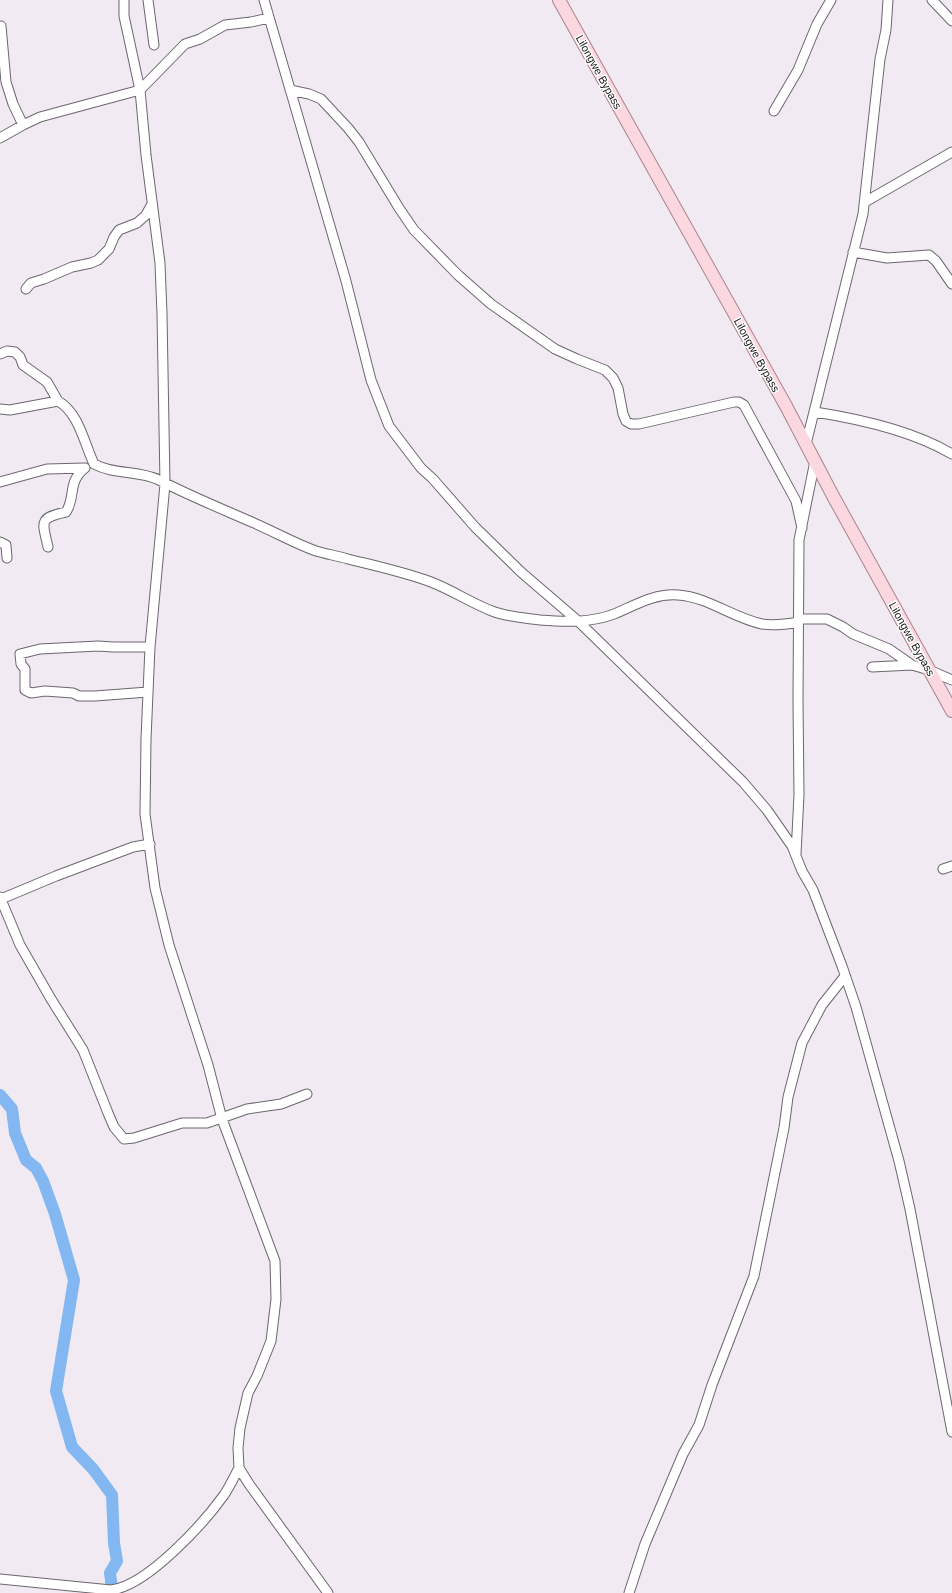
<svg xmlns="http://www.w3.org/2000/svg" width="952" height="1593" viewBox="0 0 952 1593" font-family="Helvetica,sans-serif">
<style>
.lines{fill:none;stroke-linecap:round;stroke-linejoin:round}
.river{stroke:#83b7f1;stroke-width:12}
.minor-casing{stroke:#6c666e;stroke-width:11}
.major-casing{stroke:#aa838c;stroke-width:14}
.minor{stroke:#fff;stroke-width:9}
.major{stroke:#fbd7df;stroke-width:12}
.labels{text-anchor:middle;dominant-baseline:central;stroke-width:3;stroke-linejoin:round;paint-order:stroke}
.street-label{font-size:11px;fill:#181619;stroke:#fff}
</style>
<rect width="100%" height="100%" fill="#f1eaf3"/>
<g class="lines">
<path class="river" d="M0,1095L12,1109L15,1133L26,1160L36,1168L43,1181L55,1214L74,1280L56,1391L72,1447L93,1469L112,1495L114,1543L117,1561L110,1573L112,1588"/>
<defs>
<path id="minor" d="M124,0V16L140,90L146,155L160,263L162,314L165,484L150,647L146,739L145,814L155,888L169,945L208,1065L222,1119L275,1261L276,1299L271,1341L257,1376L248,1393L240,1428L238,1448L239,1468L249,1484L328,1593
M148,0L154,45
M264,0L346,281L371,380L389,426L421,468L433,479L475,527L521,572L578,621L743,782L767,810L792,846L802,871L813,890L842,966L856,1007L899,1161L910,1209L952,1432
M932,0L952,21
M0,26H1L6,82L13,104L23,125
M290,90L309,94L321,99L348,128L359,142L399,208L414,230L458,275L491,304L555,349L577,359L605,370L613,378L618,388L623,414L626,421L631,424H639L734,402H739L744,405L796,501L802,528
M774,111L798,70L817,24L831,0
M0,138L23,125L40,117L140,90L185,44L200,39L225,25L251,22L269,18
M865,202L952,152
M853,252L887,258L929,255L936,261L952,284
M26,289L31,283L44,279L72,267L91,263L98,260L109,249L114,237L119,230L137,223L146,215L152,204
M0,354L7,351L15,352L20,357L23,365L47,382L58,401
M0,409L10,410L58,401C79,413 84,443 94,464C114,475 139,470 159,480C190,496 222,509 254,523C275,532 294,543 316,551C326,554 338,556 348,559C376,566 404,572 431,582C452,590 471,603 492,611C507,617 524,618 540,620C564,622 591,623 614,614C634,606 654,593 678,595C708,597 733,618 762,624C775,626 787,624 799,622
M815,412C860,419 913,431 952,454
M806,444L863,214L880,59L886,30L888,0
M0,482L47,469L85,468
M0,542L6,545L7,558
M48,547C43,523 37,518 66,512C76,497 67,482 85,468
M799,619H827L843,627L853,634L889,649L912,665L929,670L952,680
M872,667L912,665
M148,692L95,696H79L73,693L45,691L31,693L25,690V669L21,664L20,654L40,649L98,646L113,647H150
M796,854L799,795L798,701L799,540L815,461
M943,869L952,866
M0,897L20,945L51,999L83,1050L108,1113L114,1127L124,1139L134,1138L182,1123H207L247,1109L281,1104L307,1094
M1,899L56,876L133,847L150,844
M0,1579L111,1590C147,1586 204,1523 224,1495C230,1486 234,1477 239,1468
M629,1593L645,1544L683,1454L699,1425L712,1385L754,1276L784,1128L788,1097L802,1043L822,1005L845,976"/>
<path id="major" d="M559,0L786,406L833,496L952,711"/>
</defs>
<use href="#minor" class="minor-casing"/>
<use href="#major" class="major-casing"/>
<use href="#minor" class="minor"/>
<use href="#major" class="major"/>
</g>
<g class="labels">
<g class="street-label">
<text transform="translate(599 72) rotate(61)">Lilongwe Bypass</text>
<text transform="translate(757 355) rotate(61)">Lilongwe Bypass</text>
<text transform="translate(912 639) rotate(61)">Lilongwe Bypass</text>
</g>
</g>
</svg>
